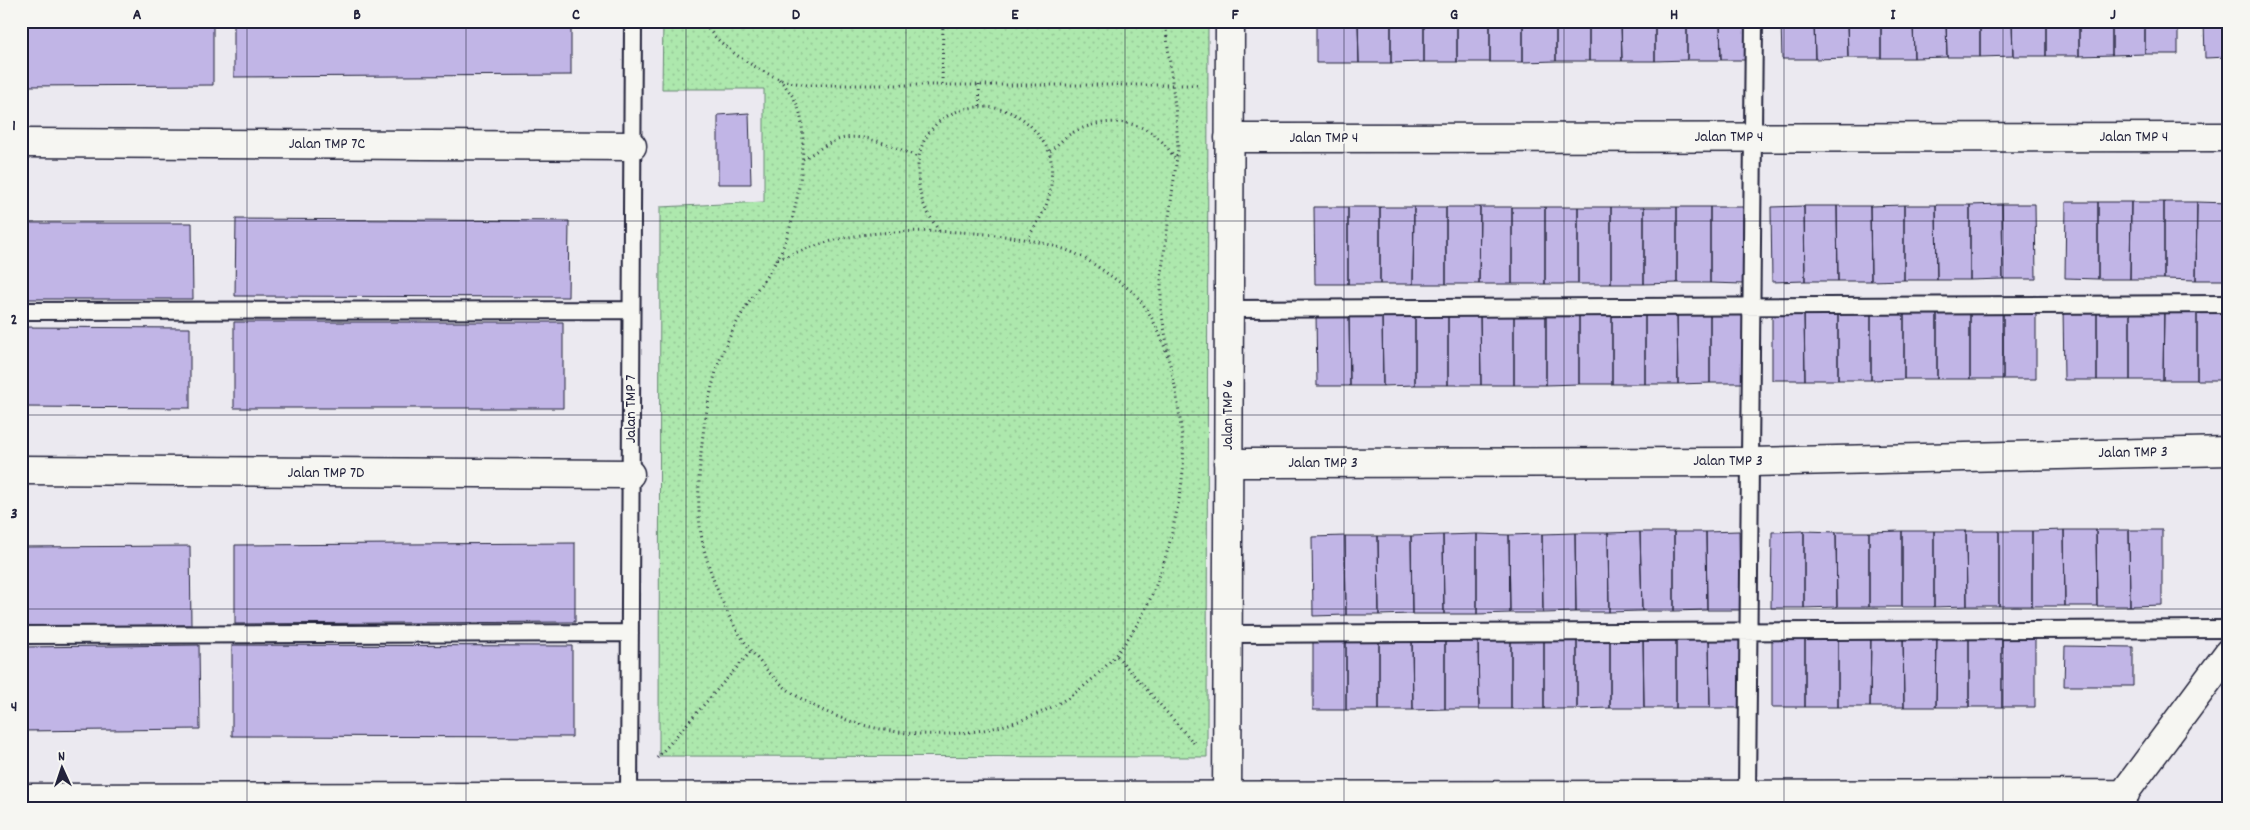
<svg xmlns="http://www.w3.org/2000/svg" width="2250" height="830" viewBox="0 0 2250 830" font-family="Dekko,sans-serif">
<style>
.park{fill:url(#park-dots);stroke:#688574}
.garden{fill:#ade8ad;stroke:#688574}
.building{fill:#c1b5e6;stroke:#22223b}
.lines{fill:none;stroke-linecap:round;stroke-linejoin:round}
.service-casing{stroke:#22223b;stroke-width:20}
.minor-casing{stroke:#22223b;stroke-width:31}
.path{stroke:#22223b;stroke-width:3;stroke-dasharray:1 4;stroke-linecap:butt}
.service{stroke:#f6f6f2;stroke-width:16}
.minor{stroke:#f6f6f2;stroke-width:28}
.grid{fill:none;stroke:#22223b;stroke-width:1;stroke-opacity:0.55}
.labels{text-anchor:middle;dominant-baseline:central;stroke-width:4;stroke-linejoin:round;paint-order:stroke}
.street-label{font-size:16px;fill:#22223b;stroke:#f6f6f2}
.neatline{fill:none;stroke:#22223b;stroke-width:2}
.grid-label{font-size:16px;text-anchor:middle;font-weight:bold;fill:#22223b}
</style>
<defs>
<pattern id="park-dots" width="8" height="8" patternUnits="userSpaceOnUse" patternTransform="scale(1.25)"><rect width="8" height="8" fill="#ade8ad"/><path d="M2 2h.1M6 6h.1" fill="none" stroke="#95c796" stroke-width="1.8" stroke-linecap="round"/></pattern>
</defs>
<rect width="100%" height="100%" fill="#ebe9f0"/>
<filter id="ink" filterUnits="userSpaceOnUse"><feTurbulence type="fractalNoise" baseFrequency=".02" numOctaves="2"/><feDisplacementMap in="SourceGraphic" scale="10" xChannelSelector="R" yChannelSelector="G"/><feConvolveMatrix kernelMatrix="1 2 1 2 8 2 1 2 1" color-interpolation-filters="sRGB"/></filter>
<g filter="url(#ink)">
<path class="park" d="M663,21H1208L1207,757L659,756L660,207L764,202V89H662Z"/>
<path class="garden" d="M820,21H920V26L820,27Z"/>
<path class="building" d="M21,21H213V85L21,86Z
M234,21H571V75L234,77Z
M1316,21H1358L1359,63H1316Z
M1358,21H1391V63H1359Z
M1391,21H1424V62L1391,63Z
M1424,21H1457V62H1424Z
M1457,21H1490V62H1457Z
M1490,21H1523V62H1490Z
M1523,21H1556V61L1523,62Z
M1556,21H1589V61H1556Z
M1589,21H1621L1622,61H1589Z
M1621,21H1655V61H1622Z
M1655,21H1687V60L1655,61Z
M1687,21H1720L1721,60H1687Z
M1720,21H1753V60H1721Z
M1781,21H1814L1815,59H1782Z
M1814,21H1847L1848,58L1815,59Z
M1847,21H1881V58H1848Z
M1881,21H1913L1914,58H1881Z
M1913,21H1946L1947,57L1914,58Z
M1946,21H1980V57H1947Z
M1980,21H2012L2013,56L1980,57Z
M2012,21H2046V56H2013Z
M2046,21H2079V56H2046Z
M2079,21H2112V55L2079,56Z
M2112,21H2145V54L2112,55Z
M2145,21H2178V54H2145Z
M2204,21H2229V57L2205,58Z
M749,113L751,184H718V115Z
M2066,202H2098V279L2065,278Z
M2098,202H2131L2130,279H2098Z
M2131,202H2164V279H2130Z
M2164,202H2197L2196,280L2164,279Z
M2197,202L2229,203V280H2196Z
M2002,204H2035L2036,279H2003Z
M2002,204L2003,279L1970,280V205Z
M1904,205H1936L1937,280H1904Z
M1904,205V280L1871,281L1870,206Z
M1936,205H1970V280H1937Z
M1804,206L1805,281L1772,282L1771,207Z
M1804,206H1837L1838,281H1805Z
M1837,206H1870L1871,281H1838Z
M1314,207H1348V284H1315Z
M1348,207H1380V284H1348Z
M1380,207H1414L1413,284H1380Z
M1414,207H1446V284H1413Z
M1446,207H1480L1479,284H1446Z
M1480,207H1512V284H1479Z
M1512,207H1545V284H1512Z
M1545,207H1578V284H1545Z
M1578,207H1611V284H1578Z
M1611,207H1644V284H1611Z
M1644,207H1677V283L1644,284Z
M1677,207H1710V283H1677Z
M1710,207H1743V284L1710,283Z
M236,219L569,221L568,297L235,296Z
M21,223H192L193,299H21Z
M2229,305V380H2197V306Z
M2063,306H2097V380H2064Z
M2097,306H2130V380H2097Z
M2130,306H2164L2163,380H2130Z
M2164,306H2197V380H2163Z
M2003,307H2036V379H2003Z
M2003,307V379H1970V308Z
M1838,308H1871V380H1838Z
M1838,308V380H1805L1804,309Z
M1871,308H1904V379L1871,380Z
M1904,308H1937V379H1904Z
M1937,308H1970V379H1937Z
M1772,309H1804L1805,380H1772Z
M1645,311H1677L1678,384H1645Z
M1645,311V384H1612V312Z
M1677,311H1710V383L1678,384Z
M1710,311H1743V383H1710Z
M1480,312H1514V385H1481Z
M1480,312L1481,385H1448V313Z
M1514,312H1546V385H1514Z
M1546,312H1579V384L1546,385Z
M1579,312H1612V384H1579Z
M1316,313H1349L1350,386H1317Z
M1349,313H1382L1383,386H1350Z
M1382,313H1415V385L1383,386Z
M1415,313H1448V385H1415Z
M234,322H563V408H234Z
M21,327L190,328V408L21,407Z
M2064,530H2096L2097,606H2065Z
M2064,530L2065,606H2032V531Z
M2096,530H2129L2130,606H2097Z
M2129,530H2162V605L2130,606Z
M1739,531L1740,610H1707L1706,532Z
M1804,531V608H1771L1772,532Z
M1804,531L1836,532L1837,607L1804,608Z
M1902,531H1934V607H1902Z
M1902,531V607H1869V532Z
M1934,531H1966L1967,606L1934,607Z
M1966,531H1999V606H1967Z
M1999,531H2032V606H1999Z
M1640,532H1674V611H1642Z
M1640,532L1642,611L1609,612L1608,533Z
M1674,532H1706L1707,610L1674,611Z
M1836,532H1869V607H1837Z
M1575,533H1608L1609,612H1576Z
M1575,533L1576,612L1543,613L1542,534Z
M1477,534L1509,535L1510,613L1477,614Z
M1477,534V614H1444L1443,535Z
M1542,534L1543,613H1510L1509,535Z
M1443,535L1444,614H1412L1411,536Z
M1345,536L1346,615L1313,616L1312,537Z
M1345,536H1378L1379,615H1346Z
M1378,536H1411L1412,614L1379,615Z
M575,543V622L235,624V545Z
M190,546L191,625L21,626V547Z
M1772,632H1805V707H1772Z
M1805,632H1838V707H1805Z
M1838,632H1871L1870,707H1838Z
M1871,632H1903L1904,707H1870Z
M1903,632H1937L1936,707H1904Z
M1937,632H1969V707H1936Z
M1969,632H2002V707H1969Z
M2002,632H2035V707H2002Z
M1577,636H1610V708L1577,709Z
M1577,636V709H1544V637Z
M1610,636H1643L1644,708H1610Z
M1643,636H1676V708H1644Z
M1676,636H1709L1710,708H1676Z
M1709,636H1742V708H1710Z
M1445,637H1478L1479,709H1445Z
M1445,637V709L1413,710L1412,638Z
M1478,637H1511V709H1479Z
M1511,637H1544V709H1511Z
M1313,638H1346V710H1313Z
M1346,638H1379V710H1346Z
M1379,638H1412L1413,710H1379Z
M199,645L200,729L21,731V647Z
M232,645L572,646V737L232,736Z
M2065,646L2133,647V686H2064Z"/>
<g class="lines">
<defs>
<path id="service" d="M1228,309L2229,304
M21,311L631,310
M1227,634L2229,629
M21,635L630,633
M1747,794L1754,21
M629,797L633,21"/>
<path id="minor" d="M1229,138L2229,137
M21,143L632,146
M1228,463L1750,462L2229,451
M21,470L630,474
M21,798L2125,794
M2113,808L2229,652
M1227,809L1230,21"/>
</defs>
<use href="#service" class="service-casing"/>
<use href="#minor" class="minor-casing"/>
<path class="path" d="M702,21C719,46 749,65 777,78C786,82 797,83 807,85H1198
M1165,21L1176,115L1178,149L1161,277V310L1169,355
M942,84L943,21
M979,85L980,107
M1050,151C1055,147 1061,141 1067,136C1093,119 1133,116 1157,137C1165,143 1171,153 1177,161
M803,159C814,153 825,144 837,140C865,131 893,147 918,157
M939,231C934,223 928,214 924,205C919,194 918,179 918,167C919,115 975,93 1018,116C1029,122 1043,139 1048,150C1053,159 1052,181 1050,192C1047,209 1036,225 1027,239
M778,259C803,250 828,240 855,236C912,227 1015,230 1069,251C1085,257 1101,269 1115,279C1122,284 1130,289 1136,295C1171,337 1178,395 1183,448C1185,471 1180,496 1175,519C1162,582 1139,639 1089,682C1010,750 870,751 787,689C769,675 752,653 740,635C722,607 703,558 700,526C696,484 702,423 713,383C720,352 737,320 754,294C763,281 772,269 779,256C796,223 811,142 798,107C794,96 786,87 778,78
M1117,656L1194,743
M657,758L752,650"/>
<use href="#service" class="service"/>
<use href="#minor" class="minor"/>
</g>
</g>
<path class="grid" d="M247,21V809M466,21V809M686,21V809M906,21V809M1125,21V809M1344,21V809M1564,21V809M1784,21V809M2003,21V809M21,221H2229M21,415H2229M21,609H2229"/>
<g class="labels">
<g class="street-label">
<text x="1729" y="137">Jalan TMP 4</text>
<text x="2134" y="137">Jalan TMP 4</text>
<text x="1324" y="138">Jalan TMP 4</text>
<text x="327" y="144">Jalan TMP 7C</text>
<text transform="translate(631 409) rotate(-90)">Jalan TMP 7</text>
<text transform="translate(1228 415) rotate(-90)">Jalan TMP 6</text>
<text transform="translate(2133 453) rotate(-1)">Jalan TMP 3</text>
<text x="1728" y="461">Jalan TMP 3</text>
<text x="1323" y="463">Jalan TMP 3</text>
<text x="326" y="473">Jalan TMP 7D</text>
</g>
</g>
<rect width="2250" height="830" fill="none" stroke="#f6f6f2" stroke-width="55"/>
<g transform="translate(62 768) rotate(357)" stroke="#f6f6f2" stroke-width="4" paint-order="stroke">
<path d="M0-4L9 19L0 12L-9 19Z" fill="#22223b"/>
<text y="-8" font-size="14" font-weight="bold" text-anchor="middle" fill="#22223b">N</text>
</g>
<rect x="28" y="28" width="2194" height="774" class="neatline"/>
<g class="grid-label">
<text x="137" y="19">A</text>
<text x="357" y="19">B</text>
<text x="576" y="19">C</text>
<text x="796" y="19">D</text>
<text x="1015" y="19">E</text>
<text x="1235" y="19">F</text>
<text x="1454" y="19">G</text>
<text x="1674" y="19">H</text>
<text x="1893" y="19">I</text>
<text x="2113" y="19">J</text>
<text x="14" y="130">1</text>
<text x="14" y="324">2</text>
<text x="14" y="518">3</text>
<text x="14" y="711">4</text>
</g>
</svg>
